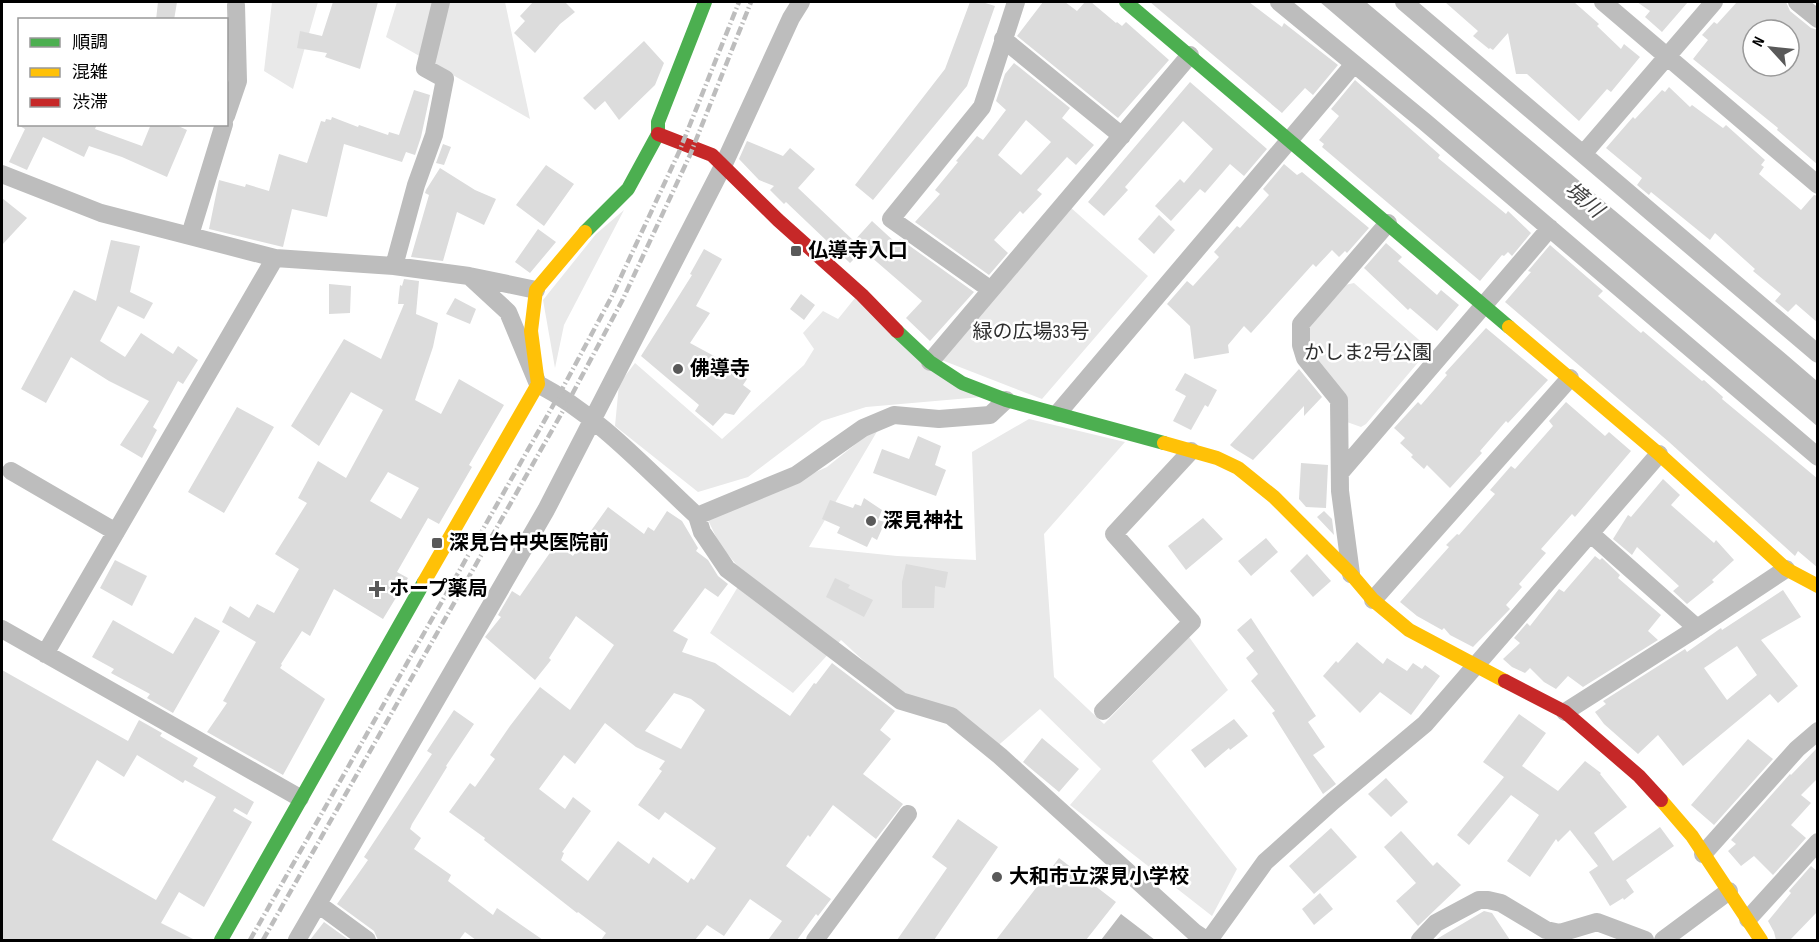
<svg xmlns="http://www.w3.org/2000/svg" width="1819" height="942" viewBox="0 0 1819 942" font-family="'Sofia Sans Condensed','Noto Sans JP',sans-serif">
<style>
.green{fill:#e9e9e9}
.water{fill:#bbb}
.building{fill:#dcdcdc;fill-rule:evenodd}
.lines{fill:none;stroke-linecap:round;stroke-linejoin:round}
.street{stroke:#bdbdbd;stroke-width:18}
.fast{stroke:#4caf50;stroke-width:14}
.slow{stroke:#ffc107;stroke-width:14}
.jam{stroke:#c62828;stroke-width:14}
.rail{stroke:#bdbdbd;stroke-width:4.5;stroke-dasharray:9 3 1.5 3;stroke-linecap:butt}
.poi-dot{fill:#595959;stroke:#fff;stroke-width:2}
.labels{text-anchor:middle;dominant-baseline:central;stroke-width:5;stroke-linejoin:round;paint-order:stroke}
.poi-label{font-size:20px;font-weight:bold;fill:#000;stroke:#fff;text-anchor:start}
.park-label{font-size:20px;fill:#2e2e2e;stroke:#fff}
.water-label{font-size:21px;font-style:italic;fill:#3f3f3f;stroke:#fff}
</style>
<rect width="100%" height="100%" fill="#fff"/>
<path class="green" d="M272,2H318L293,89L264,71Z
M397,2H505L530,119L386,37Z
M1070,207L1148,276L1042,399L939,359Z
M624,210L564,325L555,368L543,300L596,234Z
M1354,283L1426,346V353L1366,424L1361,427L1347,422L1307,347V331L1345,285Z
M855,298L981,397L866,407L822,421L748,477L698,492L615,426L619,384L635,363L722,439L804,365L814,349L803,333L823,311L838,319Z
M1029,419L1125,442L1044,534L1054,677L1104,724L1189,637L1228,690L1152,761L1237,869L1212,916L1070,805L1101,769L1040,709L994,749L903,697L841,640L793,693L710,633L745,575L720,545L708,520L827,467L882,423L809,547L897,556L976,560L972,452Z"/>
<path class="water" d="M1320,2H1366L1788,356L1817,381V426Z
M1121,914L1155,940H1101Z"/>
<path class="building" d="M158,2H177L174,20H156Z
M333,2H378L360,69L325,57L327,53L297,48L300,31L322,36Z
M533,2H565L575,12L560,24L535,53L514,33L525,21L520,16Z
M970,2H982L995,6L967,86L873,200L855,185L945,69Z
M1043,2H1065L1077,11L1085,2H1091L1116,23L1117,22L1122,26L1126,22L1169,60L1118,118L1017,36Z
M1150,2H1249L1282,27L1284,23L1338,65L1313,95L1305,88L1282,113Z
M1445,2H1574L1599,24L1597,26L1621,49L1624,44L1640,57L1611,92L1607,89L1579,121L1527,74H1516L1508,33L1493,50L1490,48L1489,49L1473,36L1478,31Z
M1637,2H1688L1662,32L1645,17L1650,11Z
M1737,2H1786L1790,11L1811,28L1818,30V165L1777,130L1778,128L1693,59L1708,40L1702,35L1714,22L1717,24ZM1753,30H1789V66H1753Z
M644,41L664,63L655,85L619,120L605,101L595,110L583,98Z
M1014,63L1070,108L1062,118L1094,145L1076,165L1067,157L1037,190L1042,194L1023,214L1020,211L994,240L1008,253L989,275L915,222L940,194L935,190L958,162L956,161L977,136L983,140L1006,110L996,101L1005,74ZM1026,120L1051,142L1021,175L998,155Z
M1355,80L1440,155L1438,158L1506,214L1508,211L1531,233L1512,256L1508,252L1504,256L1502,255L1480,281L1322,147L1324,144L1319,140L1339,116L1331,109Z
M1190,82L1267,149L1244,176L1230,164L1205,193L1200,189L1171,221L1155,206L1180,179L1184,183L1213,149L1183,121L1125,187L1128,190L1104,216L1088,202Z
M1669,87L1690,107L1692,105L1723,128L1726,125L1765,160L1761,165L1764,167L1759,174L1801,210L1814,195L1818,196V323L1796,304L1788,312L1775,301L1781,294L1753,271L1755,269L1715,233L1710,240L1651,192L1649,195L1637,185L1642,178L1606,148L1633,117L1635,119L1662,90L1665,92Z
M414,90L430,95L421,137L415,155L406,152L402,162L344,144L327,217L292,209L283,247L209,229L219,180L245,187L246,184L269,191L279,154L307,163L321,121L325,122L326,119L331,120L332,117L358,127L359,125L388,135L389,132L399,135Z
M16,124H97L95,129L142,146L151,124H174L187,130L167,177L122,157L89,146L84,157L43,137L27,170L9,162L25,129Z
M747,141L783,156L790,148L815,169L798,188L854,241L872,221L896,243L900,239L974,292L930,341L906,318L922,301L863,250L850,263L786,202L784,204L770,190L774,186L759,180L739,159Z
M443,144L451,147L444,165L436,163Z
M1284,164L1297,175L1302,172L1369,228L1347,253L1345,251L1339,257L1332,250L1316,267L1313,264L1251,333L1244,326L1228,345L1229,353L1194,359L1190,326L1167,304L1187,281L1193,286L1219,257L1214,252L1237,226L1240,228L1269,195L1263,189Z
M546,165L574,184L544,226L516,205Z
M440,168L475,190L496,199L484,225L457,212L443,261L411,257L429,195L425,193L426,190Z
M2,198L27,218L2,245Z
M1159,215L1175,230L1154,254L1138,239Z
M538,229L556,242L530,273L515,262Z
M111,240L140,246L130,292L153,303L144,319L118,306L100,341L125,357L141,333L173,354L178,346L198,360L183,384L178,381L153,427L157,430L142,458L120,445L149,401L109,381L71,357L46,403L21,389L74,290L96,301Z
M1386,243L1402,257L1398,261L1437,295L1441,290L1459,305L1437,331L1410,308L1408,310L1364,268Z
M1550,245L1603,291L1598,296L1641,333L1643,331L1702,381L1704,380L1723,397L1722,399L1818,479V568L1798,551L1795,556L1669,442L1505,302L1531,272L1528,271Z
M704,249L722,259L696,306L710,313L690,343L727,363L747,379L743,385L751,391L734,415L725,413L713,426L695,411L699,405L641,356L692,275L690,274Z
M404,279L419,281L416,314L438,323L433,347L415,400L441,414L459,379L504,405L469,465L472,467L439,524L428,518L397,572L408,578L383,619L334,589L310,636L302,631L281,664L282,665L280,668L325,699L283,775L207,732L227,703L223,701L256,642L222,622L230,606L249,618L257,604L274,613L299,569L275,554L307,503L298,498L318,461L346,478L383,410L351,392L319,446L291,426L344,339L381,359L404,304H398L400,285L402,286ZM388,472L419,488L401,519L370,501Z
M329,284L351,286L350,313L329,314Z
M801,294L815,305L804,320L790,309Z
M455,298L476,309L470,324L446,314Z
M1486,328L1548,380L1508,423L1506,421L1480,451L1482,453L1450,488L1427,465L1424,469L1411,457L1413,455L1400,443L1405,438L1394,428L1418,402L1421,405L1447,375L1445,373Z
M1299,369L1322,397L1304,416V406L1253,460L1235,449L1230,445Z
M1185,373L1217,390L1208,407L1205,405L1191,430L1173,421L1186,396L1175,390Z
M1566,402L1605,436L1609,432L1631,451L1575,517L1572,514L1541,549L1546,553L1519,584L1522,587L1506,605L1510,609L1473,647L1450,635L1444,628L1442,630L1417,616L1400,602L1449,547L1446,545L1457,534L1459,535L1495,494L1490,490L1511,466L1515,469L1553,426L1549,421Z
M237,407L274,427L224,513L188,492Z
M918,436L941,446L935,465L946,470L936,496L873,473L882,449L909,459Z
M1301,463L1328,465L1326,508L1306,507L1299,499Z
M1663,479L1680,495L1671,505L1714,543L1716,540L1734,560L1712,580L1714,582L1687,604L1673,591L1679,586L1637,547L1632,555L1613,539L1628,515L1631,517Z
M864,498L882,510L878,520L885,522L877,540L872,537L867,547L837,533L840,527L822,519L830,500L853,508L855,504L861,506Z
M608,507L644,534L648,527L654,531L667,511L682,521L698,548L696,551L708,560L718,576L728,584L718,597L705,588L673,631L688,639L682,652L715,663L790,716L814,683L816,684L832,663L895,711L880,730L891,739L863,774L903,804L876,839L833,805L810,837L808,835L786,866L831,899L818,916L816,914L797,940H768L782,921L750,899L724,936L707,925L695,940H601L606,933L578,912L577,913L484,840L485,838L449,812L470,783L475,787L495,759L490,755L510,726L540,687L570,710L614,645L576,616L549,658L551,660L535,680L485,637L501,617L498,615L512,591L520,596L556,544L573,556ZM674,693L691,699L705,710L681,749L645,731ZM605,723L636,747L665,761L659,769L662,771L638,805L659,820L665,812L716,848L694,880L691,878L688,883L653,857L649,864L618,841L588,881L561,860L564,853L562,852L591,811L573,797L565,809L539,789L564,755L575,764Z
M1324,511L1332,519L1334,535L1317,517Z
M1203,518L1223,539L1186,570L1168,546Z
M1266,538L1278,552L1251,576L1238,561Z
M1307,554L1331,581L1313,597L1290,571Z
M1595,556L1600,560L1602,558L1620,575L1618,578L1661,615L1648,631L1658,640L1583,687L1568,676L1556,689L1544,682L1530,668L1525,673L1512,667L1503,659L1520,643L1514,638L1527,623L1530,626L1559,589L1564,592Z
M115,560L147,576L132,606L100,588Z
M906,564L948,572L945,588L935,586L934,608H902V582Z
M835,578L850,585L848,588L873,600L864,617L826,597Z
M1783,590L1801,617L1761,640L1798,686L1778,703L1770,694L1683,766L1658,735L1638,754L1604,724L1595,712L1606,704L1603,701L1685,649L1687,652L1721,628L1722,630ZM1737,646L1757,675L1727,700L1704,668Z
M195,617L220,631L173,713L147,698L150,694L111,673L114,669L92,657L113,620L173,654Z
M1251,618L1316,716L1308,722L1325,747L1313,755L1336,784L1323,794L1272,713L1275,711L1251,681L1258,674L1246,658L1254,651L1237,630Z
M1357,642L1383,664L1387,658L1407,671L1413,663L1422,669L1425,665L1440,676L1411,715L1380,692L1360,713L1323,676L1336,661L1338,663Z
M2,670L128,741L139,720L162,733L160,736L198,758L193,766L254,802L247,815L235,808L233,811L252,822L204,907L179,892L161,923L195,940H2ZM137,755L183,783L185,780L216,797L156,900L52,840L97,760L124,777Z
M454,710L474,724L446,766L447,767L412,824L410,829L421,838L414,849L451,875L448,881L493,915L497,908L543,940H476L465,932L459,940H378L374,931L337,904L368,860L364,857L432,754L427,751Z
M1519,714L1546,733L1522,766L1558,791L1585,761L1601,773L1600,774L1627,807L1594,833L1613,861L1660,827L1674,846L1626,880L1634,892L1624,900L1623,898L1610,906L1589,872L1598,866L1570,830L1558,842L1556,839L1530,877L1507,861L1539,815L1511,795L1469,845L1457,835L1504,777L1483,762Z
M1234,719L1248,736L1230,750L1229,748L1205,768L1191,750Z
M1042,738L1079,769L1059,792L1023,762Z
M1748,739L1773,759L1714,825L1691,805Z
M1818,747V778L1801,795L1811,803L1791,825L1806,838L1773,875L1754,856L1741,866L1728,851L1736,844L1731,840L1790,774L1791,775Z
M1386,778L1408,802L1391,817L1368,794Z
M958,819L998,847L934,940H897L947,868L932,857Z
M1331,828L1357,857L1314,894L1289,866Z
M1401,831L1433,866L1437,862L1461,885L1418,926L1396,901L1416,883L1384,847Z
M1059,858L1116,902L1086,940H996Z
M1811,866L1818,872V911L1790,940H1776L1774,932L1768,921L1791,893L1789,891Z
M1320,893L1333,909L1314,925L1302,909Z
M1484,911L1492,913L1510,940H1435Z
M324,922L349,940H310Z"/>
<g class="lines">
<path class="street" d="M1279,2L1425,122L1818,457
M1404,2L1818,354
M1603,2L1818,185
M1797,2L1818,19
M1003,39L1122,136
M226,116L238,81L236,5
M1584,153L1714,2
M2,174L101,213L275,258L394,266L469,276L536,290
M190,235L224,124
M394,266L416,185L434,135L445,79L425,68L441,2
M469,276L508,312L538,384C599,416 647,470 697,516L702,532L727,569L901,701L951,716L1000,756L1194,932L1206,940
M991,290L891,219L982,107L1016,2
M930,362L1190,55
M1058,413L1354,64
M11,471L116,532
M1340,473L1550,228
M697,516L796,475L863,428L894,415L939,419L990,415L1006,400
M1591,534L1697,628
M1351,574L1340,491L1339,400L1305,358L1301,345V324L1388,223
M1373,600L1570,378
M2,629L300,798
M45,654L275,258
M1103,711L1192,622L1114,534L1191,451
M1565,712L1697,628L1786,569
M1703,854L1797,749L1818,731
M318,904L367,940
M1748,919L1818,842
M297,940L546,510L723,166L791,18L801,2
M815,940L908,814
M1209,940L1265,862L1333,801L1425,724L1659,454
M1420,940L1436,923L1479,900H1488L1501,903L1546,930L1560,933L1597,922L1645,940
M1663,940L1729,891"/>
<path class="fast" d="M1126,2L1509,327
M585,232L628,189L658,134V122L705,2
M897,331L930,362L962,383L1006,400L1164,443
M221,940L424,582"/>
<path class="slow" d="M1509,327L1659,454L1786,569L1818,586
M1164,443L1217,458L1238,468L1274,497L1351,574L1373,600L1409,630L1505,681
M424,582L538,384L531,331L536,290L585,232
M1661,800L1692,836L1761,940"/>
<path class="jam" d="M658,134L712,155L778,220L862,295L897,331
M1505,681L1565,712L1639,776L1661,800"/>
<path class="rail" d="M250,940L559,395L612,296L679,152L739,2
M263,940L568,402L622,301L690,155L751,2"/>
</g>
<g class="poi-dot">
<rect x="790" y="245" width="12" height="12" rx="3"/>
<circle cx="678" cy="369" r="6"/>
<circle cx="871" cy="521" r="6"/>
<rect x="431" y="537" width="12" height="12" rx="3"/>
<path d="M374 580h6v6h6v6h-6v6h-6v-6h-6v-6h6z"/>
<circle cx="997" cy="877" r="6"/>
</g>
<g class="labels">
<g class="poi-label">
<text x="808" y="251">仏導寺入口</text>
<text x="690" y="369">佛導寺</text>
<text x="883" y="521">深見神社</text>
<text x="449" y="543">深見台中央医院前</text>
<text x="389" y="589">ホープ薬局</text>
<text x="1009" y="877">大和市立深見小学校</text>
</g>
<g class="park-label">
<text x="1031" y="332">緑の広場33号</text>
<text x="1368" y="353">かしま2号公園</text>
</g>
<g class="water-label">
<text transform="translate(1584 200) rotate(40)">境川</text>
</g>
</g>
<rect width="1819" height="942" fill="none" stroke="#000000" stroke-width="6"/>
<rect x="18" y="18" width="210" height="108" fill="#ffffff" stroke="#999999" stroke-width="1.5"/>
<rect x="30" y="38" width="30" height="9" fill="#4caf50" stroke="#999999" stroke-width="1.5"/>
<text x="72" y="48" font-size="18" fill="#000000">順調</text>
<rect x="30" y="68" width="30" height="9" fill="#ffc107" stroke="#999999" stroke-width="1.5"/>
<text x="72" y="78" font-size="18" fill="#000000">混雑</text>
<rect x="30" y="98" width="30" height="9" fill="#c62828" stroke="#999999" stroke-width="1.5"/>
<text x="72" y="108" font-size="18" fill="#000000">渋滞</text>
<g transform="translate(1771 48) rotate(297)"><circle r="28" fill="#ffffff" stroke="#999999" stroke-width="1.5"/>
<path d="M0-4.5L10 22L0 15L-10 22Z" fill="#595959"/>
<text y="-9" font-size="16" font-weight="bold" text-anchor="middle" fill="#000000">N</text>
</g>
</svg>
